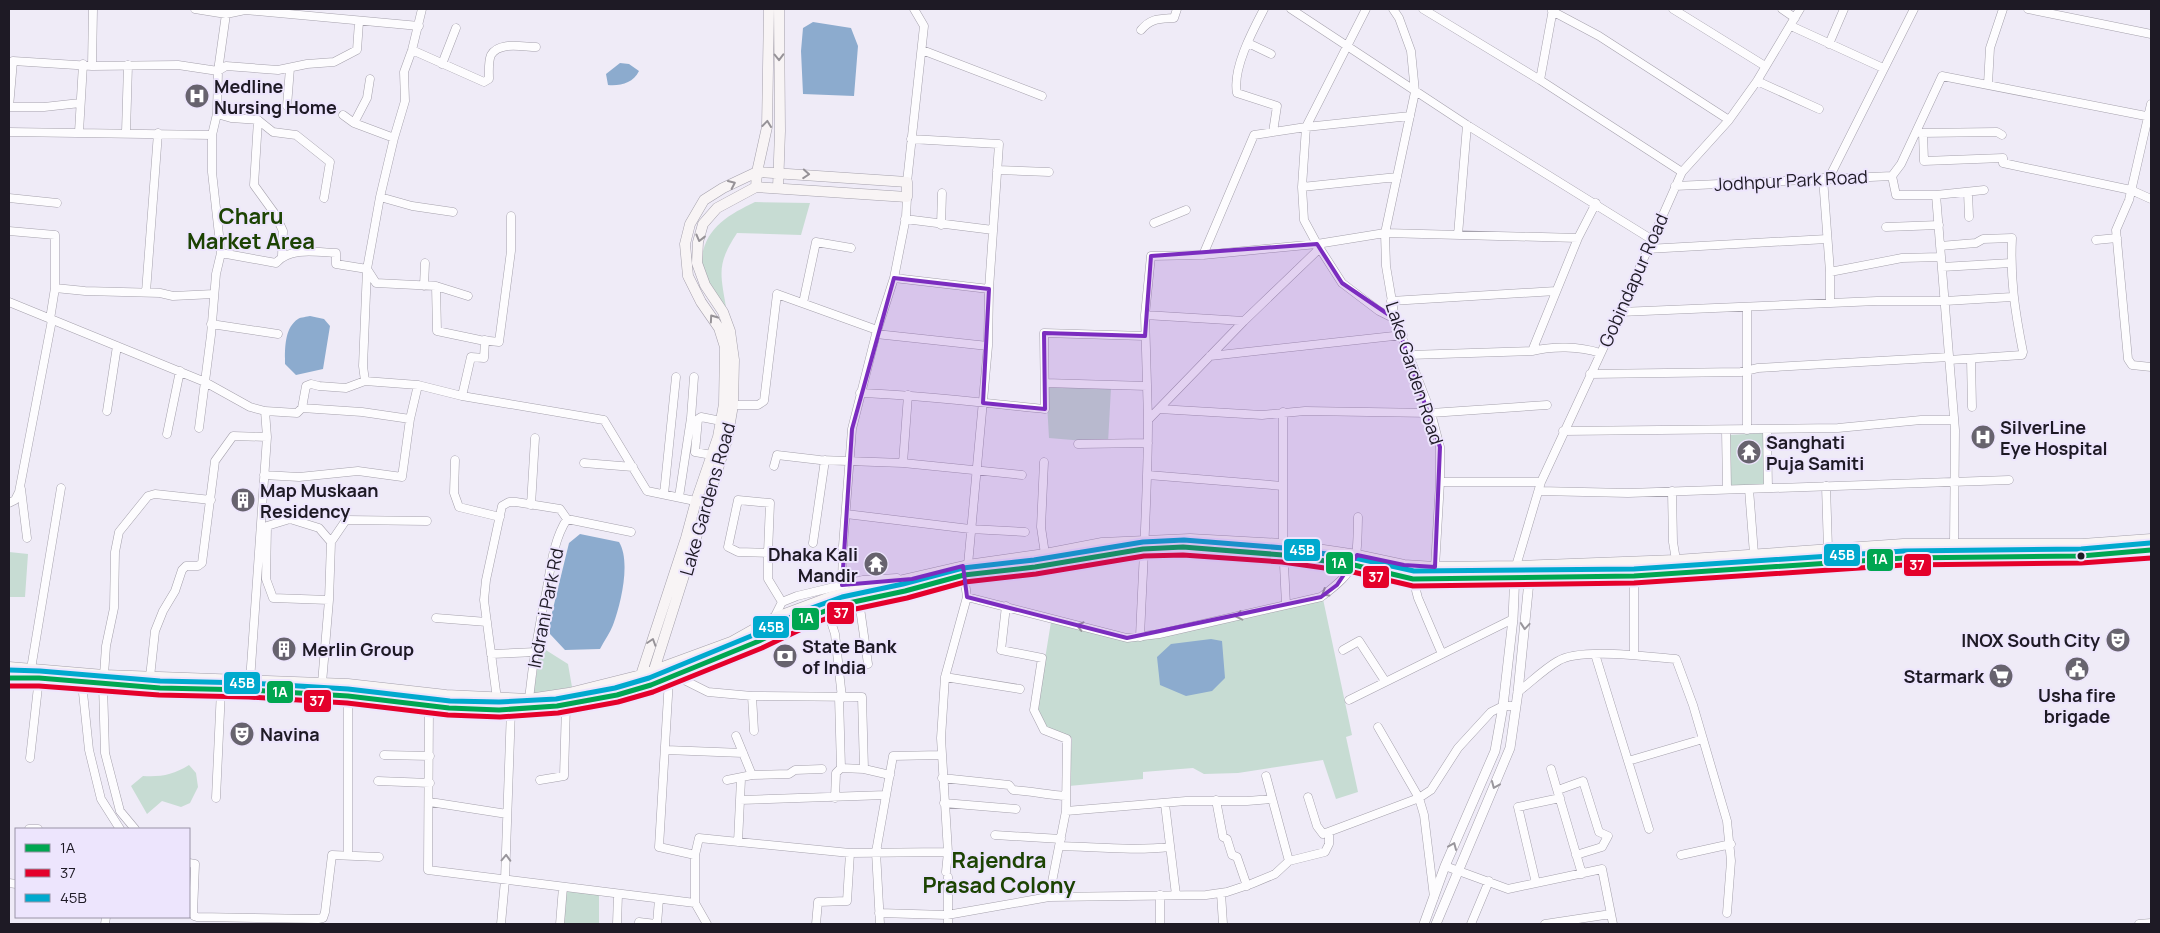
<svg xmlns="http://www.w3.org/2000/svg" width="2160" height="933" viewBox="0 0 2160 933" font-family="Manrope,sans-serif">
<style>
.green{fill:#c7dcd3}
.water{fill:#8cabce}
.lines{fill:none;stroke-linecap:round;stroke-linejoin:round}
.minor-casing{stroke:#a5a1ac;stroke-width:9}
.tertiary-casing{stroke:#a5a1ac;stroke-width:10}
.secondary-casing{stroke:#a5a1ac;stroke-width:11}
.minor{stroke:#fdfcfe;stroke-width:8}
.tertiary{stroke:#fdfcfe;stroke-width:9}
.secondary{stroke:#f8f4f5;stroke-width:10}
.bus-1-casing{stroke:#ede5fd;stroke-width:9}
.bus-2-casing{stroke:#ede5fd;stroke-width:9}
.bus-3-casing{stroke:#ede5fd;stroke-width:9}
.bus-1{stroke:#00a651;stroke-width:5}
.bus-2{stroke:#e4002b;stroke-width:5}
.bus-3{stroke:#00a9ce;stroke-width:5}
.oneway{stroke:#969297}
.oneway2{stroke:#99969c}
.marked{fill:#7b2cbf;fill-opacity:0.2;stroke:#7b2cbf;stroke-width:4;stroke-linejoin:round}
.bus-dot{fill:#1e1a25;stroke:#ede5fd;stroke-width:2}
.labels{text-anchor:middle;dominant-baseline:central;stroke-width:4;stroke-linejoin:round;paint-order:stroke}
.poi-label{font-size:18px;font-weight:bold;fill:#1e1a25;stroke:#ede5fd;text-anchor:start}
.street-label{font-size:18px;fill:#1e1a25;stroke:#ede5fd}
.district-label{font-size:22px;font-weight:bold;fill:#1c4303;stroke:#ede5fd}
.line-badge{stroke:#ede5fd;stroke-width:2}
.badge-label{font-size:14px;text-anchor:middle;font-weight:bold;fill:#fff}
</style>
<rect width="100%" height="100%" fill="#efebf7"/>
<path class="green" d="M755,202L810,203L801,235L737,233C717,264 720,272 726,307C717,296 703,284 701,269C701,266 702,261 702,257C706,227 730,214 755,202Z
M1046,386L1111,388L1108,443L1049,438Z
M1764,433L1766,485L1730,486L1729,435Z
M9,552L28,554L25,597H9Z
M1323,599L1352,735L1346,737L1358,792L1336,799L1323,760L1238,773L1204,774L1193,768L1143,772V779L1069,786L1072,738L1047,728L1037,708L1051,622L1125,641Z
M541,647L568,664L572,687L533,695Z
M189,765L196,773L198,787L190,803L181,807L162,801L147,814L131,786L143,776C161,777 173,775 189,765Z
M565,889L599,895V924H562Z"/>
<path class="water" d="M813,22L851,28L858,46L854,96L803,94L801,51L803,28Z
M620,63L629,64L639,71C633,83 621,86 608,85L606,74Z
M310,316L324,319L330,326L323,369L296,375L285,364C285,350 284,328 298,319C301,317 307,317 310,316Z
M580,534L619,542C631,561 621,604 613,625C610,633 604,641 600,649L565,650L550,634V621L569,543Z
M1211,639L1222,641L1225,678L1212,691L1186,696L1160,685L1157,657L1171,644Z"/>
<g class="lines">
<defs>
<path id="minor" d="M195,9L226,14L245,10L419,26
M422,9L412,50L404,72L405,101L394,138L380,197L367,269L363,366L365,381L418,385L462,396L604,420L647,491L700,502
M1264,9C1253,30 1232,69 1237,93L1277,106L1273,132
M1291,9L1467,125L1651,239
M1366,9L1306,127L1302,187L1304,220L1317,244L1342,283L1379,311L1395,319
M1393,9L1399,18L1411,51L1415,92L1385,233L1386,266L1395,319L1431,413L1440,447V482L1435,567
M1423,9L1540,80L1553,9
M1673,9L1765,66
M1782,9L1795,18
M2028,9L2151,34
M1552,11L1599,36L1729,120
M1791,26L1883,68
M1141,30C1151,18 1159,19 1174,18L1177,9
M1248,43L1271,54
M1829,44L1844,9
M412,50L484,82L489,79C489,72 488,62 491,55C499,41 523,47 536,47
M922,50L1042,96
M442,64L456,28
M92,66L93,9
M1540,80L1682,172
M1757,81L1819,109
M1988,84L1990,48L2003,9
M80,103L44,107H9L13,61L92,66L178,65L218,71L226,66L278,70L307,64L334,62L357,50L359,22
M2151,104L2129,200L2116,230L2128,359L2132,365L2151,367
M287,106L290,68
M217,114L231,118L258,120L273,132L296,135L330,162L324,198
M343,115L354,123L394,138
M258,120L254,185L275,214L283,231L282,256
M354,123L367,98L370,79
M9,132L212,135
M79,132L83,64
M126,132L128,65
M1920,133L1997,132L2002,135
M1923,133L1924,161L2003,158V163L2131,190L2151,199
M911,139L999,144L989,289L988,346L968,565L964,575L967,597L945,677L941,738L948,852L946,872
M997,170L1049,172
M1892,176L1896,195H1936L1955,430L1954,543
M1823,178L1830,272L1902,258L1940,257
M1829,178L1914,9
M907,182L924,26L914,9
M1675,186L1892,176L1901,164L1942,76L2151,117
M1302,187L1397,177
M1968,192L1969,217
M1936,195L1984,190
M380,197L412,206L453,212
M9,198L57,203
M905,219L993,230
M1154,223L1186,210
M941,225L942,193
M1886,227L1939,225
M9,231L55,235V288L50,319
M1458,235L1467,125
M2096,240L2117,238
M1940,246L1976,243L1983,239L2012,238C2010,279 2015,312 2023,352L2022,355L1949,360
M1647,249L1827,239
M221,253L276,263C290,247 316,252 336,253V264L367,269
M1203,255L1254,135L1306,127L1410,116
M1942,267L2011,263
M367,269L376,283L436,286L468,296
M1830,272V303
M894,278L989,289
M424,286L425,263
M436,286L437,331L480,340L499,342L511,251V216
M55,288L85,291L160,293L173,296L214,294
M146,292L158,133
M1391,301L1556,291
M9,302L205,382L250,407L265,411L267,437L250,681
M803,303L816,242L851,248
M1620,312L1877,301H1945L2012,297
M1145,315L1244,321
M211,324L278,334
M876,334L988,346
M1532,351C1553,346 1579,346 1600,353
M1409,355L1532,351L1578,238
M1210,356L1403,335
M1971,359L1972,407
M1590,374L1741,372L1758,368L1949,357
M1045,383L1147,386
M860,393C922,395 983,403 1045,409L1044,333L1145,336
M462,396L471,357L484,358L485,340
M733,405H758L764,401L777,294L877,330
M302,408L306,386L311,384L319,386L346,388L365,381
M1159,409L1262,415L1305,411L1431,413L1547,405
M107,411L117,346
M265,411L297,413L302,408L362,412L410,419
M1283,412V544L1286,605
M1148,420L1145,315L1151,256L1203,255L1317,244L1385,233L1578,238L1596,203
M199,428L211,335L216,274L221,253L212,172V135L217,114L218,71L226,14
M1767,429L1768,488
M1726,430L1727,489
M1747,430V308
M1563,431L1838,428L1921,420H1954
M167,434L180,371
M1078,444L1148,443
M712,455L695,452L698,419L701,417L721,421
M455,460L454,493L459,507L500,517
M1044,462L1041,527L1045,554
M584,463L633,467
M903,463L908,395
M774,466L777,455L820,460L903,463L1022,475
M264,475L299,477L358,471L402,477L410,419L418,385
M1148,475L1283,486
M1440,482H1541
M1826,486L1828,549
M21,489L27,538
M1749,489L1754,554
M1539,491L1628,493L2009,480
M1672,491L1673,542L1676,560
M664,494L676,377
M679,497L691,418L694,377
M738,500L770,503L768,553L738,552L728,547Z
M9,503L15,500L19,492L52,320
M531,505L535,438
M846,514L970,529L1025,532
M331,542L346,520L427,521
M813,543L825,460
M768,553V579L782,602
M1516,566L1541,482L1620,312L1682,172L1729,120L1757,81L1800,9
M1634,576V655
M1413,579L1418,598L1442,654
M842,585L843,546L852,429L876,334L894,278L906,217L907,197
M967,597L1127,638L1159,634L1321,597C1359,568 1357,562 1358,517
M859,601L868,664
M1006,606L1001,650L1042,658L1034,710L1044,730L1067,739L1066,811L1049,897
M827,609L835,634L842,698
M436,618L487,622
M774,618L782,602L797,596L863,580L897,578
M1140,637C1143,564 1148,492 1148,420L1244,321L1320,248
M1343,650L1359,641L1385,681
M491,654L536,652
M1595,654L1649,829
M31,669L61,488
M104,675L106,646L114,608L115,552L119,532L148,496L155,494L211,500
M676,676L708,692L752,696L862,697L864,769L890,775
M150,677L155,631L163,611L175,591L182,570L186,566H198L202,563L215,461L233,436L267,437
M945,677L1020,689
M669,679L659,847L695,855
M82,683L89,750L101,799L120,829
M322,683L329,600L331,542L319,528L290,519L267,526L266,579L273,598L329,600
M103,685L105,753L120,811L135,829
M1518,692C1531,682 1544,669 1558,661C1580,647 1649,657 1676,659L1693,705L1727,821L1731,861L1727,913
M752,696L754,731
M497,699L484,600L486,580L502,506L509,502H516L560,509L567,519L631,532
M529,699C533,662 539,625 547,588C551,565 554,539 567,519
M1349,700L1513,619
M429,706L428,870L695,903
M1378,727L1419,798L1424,815L1434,897
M736,736L752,775
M666,750L743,753
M384,755L430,756
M30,758L39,678
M1628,761L1703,739
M841,768L864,769
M1551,769L1582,874
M1266,776L1289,861
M942,778L1009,785L1013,790C1031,791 1048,795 1066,796
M540,780L564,776L566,705
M727,780L752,775L789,774L795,770L822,769
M378,781L430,783
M1558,790L1583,781L1599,832L1608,836L1602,847L1576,855
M1308,797L1317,826L1323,834L1419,798L1431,790L1458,748L1491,712L1503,706H1516
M216,798L221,690
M835,798L836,773L841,768L839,697
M740,800L741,779
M1216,800L1223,837L1227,839L1232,855L1237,857L1247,886
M430,802L507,814
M944,803L1016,809
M1165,804L1176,895
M1066,811L1186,801H1247L1272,799
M29,829H38
M995,835L1061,839
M738,842L740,800L886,795
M1059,846C1097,847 1134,851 1170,847
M348,855V696
M1681,855L1731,844
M189,863L195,864L193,912L194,916L197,917L318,919L323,918L325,912L332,855L379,857
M1445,866L1508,889L1602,869L1613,924
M9,883L16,884
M1536,883L1518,807L1560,798
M1221,893L1223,924
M879,913L947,915L1049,897L1206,895L1227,892L1251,884L1275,874L1289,861L1325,852L1329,844V832
M639,922L656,924
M105,924L106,917
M501,924L505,880L511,709
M560,924L563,887
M617,924L618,894
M657,924L659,899
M707,924L695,903V855L699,838L850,853L948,852
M816,924L818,902L847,901L850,853
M880,924L876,852L893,756L941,755
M948,924V877
M1160,924V895
M1471,924L1489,881
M1545,924L1611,914
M2139,924L2151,923"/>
<path id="tertiary" d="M1424,924L1445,866L1495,751L1503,706L1513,619L1515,571
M1436,924L1510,748L1518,692L1530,571"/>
<path id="secondary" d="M756,187L757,172L767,127L769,9
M778,188L780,131L779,9
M9,667L104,675L348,684L446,695L529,699L569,693L641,675L731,642L774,618L833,596L968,565L1045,554L1102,543L1190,539L1283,544L1357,555L1404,565L1435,567L1516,566L1676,560L1903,544H2082L2151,539
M9,678H39L160,688L249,690L348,696L449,708L499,710L557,706L617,695L651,685L681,674L759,641L809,617L844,604L905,591L964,575L1035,567L1143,549L1183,547L1283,555L1354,565L1413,579L1634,576L1904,558L2081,556L2151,550
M640,678L686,538L696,501L718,437L724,404L725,347L719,328L701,302L688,276L685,244L690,224L704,200L723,188L757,172L907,182V197L756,187L717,208L703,224L698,242L697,263L705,285L723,312L730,331L734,360L733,405L727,440L653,673"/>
</defs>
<use href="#minor" class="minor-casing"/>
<use href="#tertiary" class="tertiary-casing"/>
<use href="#secondary" class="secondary-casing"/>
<use href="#minor" class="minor"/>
<use href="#tertiary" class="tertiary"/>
<use href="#secondary" class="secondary"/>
<defs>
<path id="bus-1" d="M9,678H39L160,688L249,690L348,696L449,708L499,710L557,706L617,695L651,685L759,641L809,617L844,604L905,591L964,575L1035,567L1143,549L1183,547L1283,555L1354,565L1413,579L1634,576L1904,558L2081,556L2151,550"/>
<path id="bus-2" d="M9,686H39L159,695L249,697L347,703L448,715L500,717L558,713L618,702L653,692L762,648L812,624L846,611L907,598L965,582L1036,574L1144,556L1183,555L1282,562L1353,572L1413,586L1634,583L1904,565L2081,563L2151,558"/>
<path id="bus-3" d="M9,670L40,671L160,681L249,683L348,689L450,701L499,702L556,699L615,688L649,678L756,634L806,610L842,597L903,584L963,568L1034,560L1143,542L1184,540L1284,548L1355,558L1414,571L1634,569L1904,551L2081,549L2150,543"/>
</defs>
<use href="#bus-1" class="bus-1-casing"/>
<use href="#bus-2" class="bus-2-casing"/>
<use href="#bus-3" class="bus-3-casing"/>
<use href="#bus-1" class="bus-1"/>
<use href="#bus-2" class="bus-2"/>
<use href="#bus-3" class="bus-3"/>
</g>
<defs><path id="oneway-chevron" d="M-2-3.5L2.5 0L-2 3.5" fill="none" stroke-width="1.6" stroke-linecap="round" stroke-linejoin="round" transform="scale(1.25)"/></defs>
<g class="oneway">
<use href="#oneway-chevron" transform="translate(779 57) rotate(89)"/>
<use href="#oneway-chevron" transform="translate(767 124) rotate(-83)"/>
<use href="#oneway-chevron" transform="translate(806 174) rotate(4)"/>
<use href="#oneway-chevron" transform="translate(732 184) rotate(-25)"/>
<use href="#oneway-chevron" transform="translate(700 238) rotate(104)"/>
<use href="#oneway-chevron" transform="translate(713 318) rotate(-125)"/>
<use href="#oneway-chevron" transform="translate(652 642) rotate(-72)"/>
</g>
<g class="oneway2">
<use href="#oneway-chevron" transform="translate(1325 593) rotate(148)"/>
<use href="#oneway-chevron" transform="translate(1239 616) rotate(167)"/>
<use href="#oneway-chevron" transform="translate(1080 626) rotate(-166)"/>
<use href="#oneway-chevron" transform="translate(1525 626) rotate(95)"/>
<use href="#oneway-chevron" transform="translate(1495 785) rotate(113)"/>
<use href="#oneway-chevron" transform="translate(1453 846) rotate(-67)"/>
<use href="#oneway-chevron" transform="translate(506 858) rotate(-88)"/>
</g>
<path class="marked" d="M1317,244L1342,283L1395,319L1440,447L1435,567L1404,565L1357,555L1337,585L1321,597L1127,638L967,597L963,566L912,579L842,585L852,429L894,278L989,289L983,403L1045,409L1044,333L1145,336L1151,256Z"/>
<defs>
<symbol id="hospital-disc" viewBox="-11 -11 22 22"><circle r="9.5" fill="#67636e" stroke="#ede5fd"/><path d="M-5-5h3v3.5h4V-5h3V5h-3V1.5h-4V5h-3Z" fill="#fff"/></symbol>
<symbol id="temple-disc" viewBox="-11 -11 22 22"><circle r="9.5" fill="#67636e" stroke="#ede5fd"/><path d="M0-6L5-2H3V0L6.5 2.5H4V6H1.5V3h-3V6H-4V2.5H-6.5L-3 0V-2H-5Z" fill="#fff"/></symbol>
<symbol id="building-disc" viewBox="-11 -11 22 22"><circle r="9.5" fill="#67636e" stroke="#ede5fd"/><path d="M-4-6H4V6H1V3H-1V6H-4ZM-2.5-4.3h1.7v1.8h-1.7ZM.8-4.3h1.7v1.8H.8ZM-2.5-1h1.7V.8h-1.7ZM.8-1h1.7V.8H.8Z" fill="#fff"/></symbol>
<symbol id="theatre-disc" viewBox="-11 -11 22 22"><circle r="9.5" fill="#67636e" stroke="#ede5fd"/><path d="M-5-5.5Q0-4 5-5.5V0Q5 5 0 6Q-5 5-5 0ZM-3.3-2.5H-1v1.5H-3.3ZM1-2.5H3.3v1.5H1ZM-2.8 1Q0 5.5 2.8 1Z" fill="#fff"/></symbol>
<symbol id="bank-disc" viewBox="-11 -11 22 22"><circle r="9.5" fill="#67636e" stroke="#ede5fd"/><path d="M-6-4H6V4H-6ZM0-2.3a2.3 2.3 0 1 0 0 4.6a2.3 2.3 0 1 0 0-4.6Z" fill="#fff"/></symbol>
<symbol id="civic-disc" viewBox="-11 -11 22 22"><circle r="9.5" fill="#67636e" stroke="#ede5fd"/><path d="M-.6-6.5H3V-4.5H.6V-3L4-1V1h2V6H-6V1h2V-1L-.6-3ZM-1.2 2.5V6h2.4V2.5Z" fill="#fff"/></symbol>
<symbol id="supermarket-disc" viewBox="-11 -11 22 22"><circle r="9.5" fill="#67636e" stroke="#ede5fd"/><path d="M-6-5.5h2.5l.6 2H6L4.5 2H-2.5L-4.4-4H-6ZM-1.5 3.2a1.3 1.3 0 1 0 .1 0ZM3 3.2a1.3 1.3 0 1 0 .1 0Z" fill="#fff"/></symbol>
</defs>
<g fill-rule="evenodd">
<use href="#hospital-disc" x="183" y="82" width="28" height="28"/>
<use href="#hospital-disc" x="1969" y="423" width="28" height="28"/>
<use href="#temple-disc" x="1735" y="438" width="28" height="28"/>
<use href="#building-disc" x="229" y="486" width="28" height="28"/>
<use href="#temple-disc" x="862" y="550" width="28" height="28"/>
<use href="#theatre-disc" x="2104" y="626" width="28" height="28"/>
<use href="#building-disc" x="270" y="635" width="28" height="28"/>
<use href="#bank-disc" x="771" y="642" width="28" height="28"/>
<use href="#civic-disc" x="2063" y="655" width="28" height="28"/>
<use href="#supermarket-disc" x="1987" y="662" width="28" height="28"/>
<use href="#theatre-disc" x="228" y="720" width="28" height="28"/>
</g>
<circle class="bus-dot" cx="2081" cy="556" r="4.5"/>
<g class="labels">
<g class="poi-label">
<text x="214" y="86">Medline<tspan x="214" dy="21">Nursing Home</tspan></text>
<text x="2000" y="427">SilverLine<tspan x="2000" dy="21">Eye Hospital</tspan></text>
<text x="1766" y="442">Sanghati<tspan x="1766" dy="21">Puja Samiti</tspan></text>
<text x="260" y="490">Map Muskaan<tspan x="260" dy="21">Residency</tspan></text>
<text x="858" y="554" text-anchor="end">Dhaka Kali<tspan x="858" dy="21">Mandir</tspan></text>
<text x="2100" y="640" text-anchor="end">INOX South City</text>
<text x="802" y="646">State Bank<tspan x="802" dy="21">of India</tspan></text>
<text x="302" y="649">Merlin Group</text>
<text x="1984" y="676" text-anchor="end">Starmark</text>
<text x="2077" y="695" text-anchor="middle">Usha fire<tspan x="2077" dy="21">brigade</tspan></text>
<text x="260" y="734">Navina</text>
</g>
<g class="street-label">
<text transform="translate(1791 180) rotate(-3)">Jodhpur Park Road</text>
<text transform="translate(1633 280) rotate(-66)">Gobindapur Road</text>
<text transform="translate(1415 373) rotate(72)">Lake Garden Road</text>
<text transform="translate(707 499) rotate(-74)">Lake Gardens Road</text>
<text transform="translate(545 608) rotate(-79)">Indrani Park Rd</text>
</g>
<g class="district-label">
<text x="251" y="216">Charu<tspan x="251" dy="25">Market Area</tspan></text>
<text x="999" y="860">Rajendra<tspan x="999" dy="25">Prasad Colony</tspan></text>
</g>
</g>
<g class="line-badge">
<rect x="1283" y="538" width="38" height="24" rx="5" fill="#00a9ce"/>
<rect x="1823" y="543" width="38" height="24" rx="5" fill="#00a9ce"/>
<rect x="1866" y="548" width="28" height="24" rx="5" fill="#00a651"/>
<rect x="1325" y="551" width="29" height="24" rx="5" fill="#00a651"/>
<rect x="1903" y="553" width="29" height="24" rx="5" fill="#e4002b"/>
<rect x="1362" y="565" width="28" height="24" rx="5" fill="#e4002b"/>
<rect x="826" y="601" width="29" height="24" rx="5" fill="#e4002b"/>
<rect x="791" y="607" width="29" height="24" rx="5" fill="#00a651"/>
<rect x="752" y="615" width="38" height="24" rx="5" fill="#00a9ce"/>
<rect x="223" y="671" width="38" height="24" rx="5" fill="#00a9ce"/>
<rect x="266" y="680" width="28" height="24" rx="5" fill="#00a651"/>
<rect x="303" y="689" width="29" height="24" rx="5" fill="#e4002b"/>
</g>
<g class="badge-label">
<text x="1302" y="555">45B</text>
<text x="1842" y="560">45B</text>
<text x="1880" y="564">1A</text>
<text x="1339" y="568">1A</text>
<text x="1917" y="570">37</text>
<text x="1376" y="582">37</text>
<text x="841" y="618">37</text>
<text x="806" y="623">1A</text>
<text x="771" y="632">45B</text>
<text x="242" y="688">45B</text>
<text x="280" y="697">1A</text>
<text x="317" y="706">37</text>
</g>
<rect width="2160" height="933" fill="none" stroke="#1e1a25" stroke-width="20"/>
<rect x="15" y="828" width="175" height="90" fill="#ede5fd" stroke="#9a94a7"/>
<rect x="25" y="844" width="25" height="8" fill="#00a651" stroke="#9a94a7"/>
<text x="60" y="853" font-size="15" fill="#1e1a25">1A</text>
<rect x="25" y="869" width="25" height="8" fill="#e4002b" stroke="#9a94a7"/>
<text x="60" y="878" font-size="15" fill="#1e1a25">37</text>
<rect x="25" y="894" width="25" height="8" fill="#00a9ce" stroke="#9a94a7"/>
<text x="60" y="903" font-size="15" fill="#1e1a25">45B</text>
</svg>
